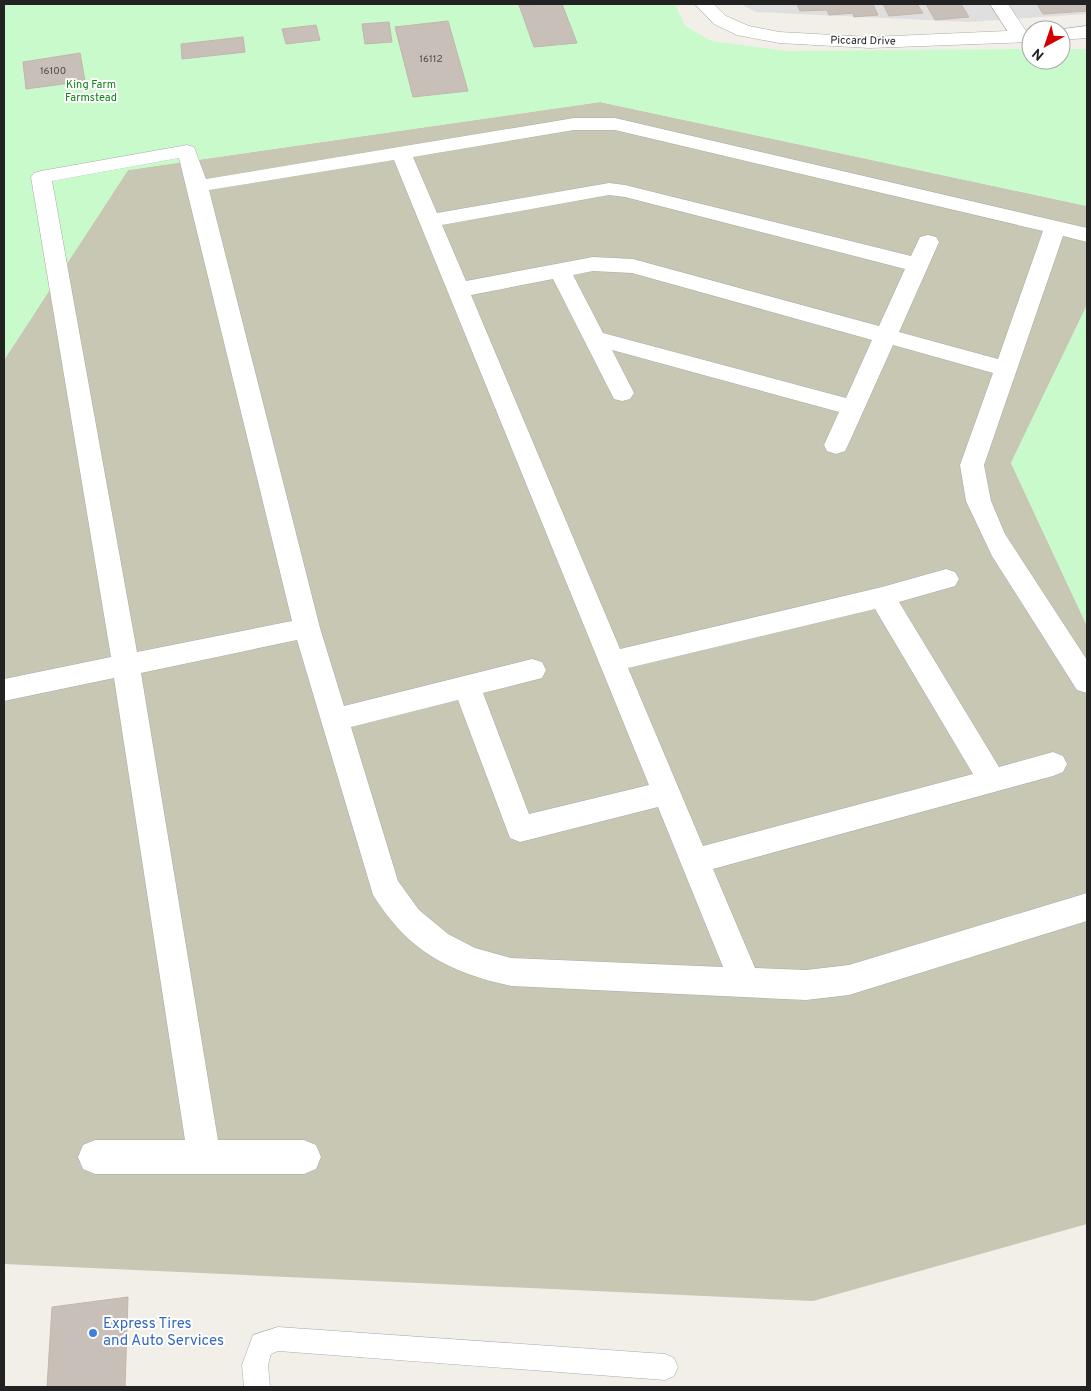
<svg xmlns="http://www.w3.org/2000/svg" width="1091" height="1391" viewBox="0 0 1091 1391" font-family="Overpass,sans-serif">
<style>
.residential{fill:#e0dfdf}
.construction{fill:#c7c7b4}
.park{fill:#c8facc}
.building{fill:#c7bfb8;stroke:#c4b6ab}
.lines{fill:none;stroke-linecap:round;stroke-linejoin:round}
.service-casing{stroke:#a9a9a9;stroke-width:1}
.minor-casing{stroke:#a9a9a9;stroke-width:1}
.tertiary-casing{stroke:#a9a9a9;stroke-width:1}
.service{fill:#fff;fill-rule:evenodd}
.minor{fill:#fff;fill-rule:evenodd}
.tertiary{fill:#fff;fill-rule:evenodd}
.shop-dot{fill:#3f7fe0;stroke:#fff;stroke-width:2}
.labels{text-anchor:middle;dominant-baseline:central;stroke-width:4;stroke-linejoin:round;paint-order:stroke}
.number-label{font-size:10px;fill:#4b4948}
.far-street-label{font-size:11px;fill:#222;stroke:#fff}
.far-park-label{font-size:11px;fill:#0c8416;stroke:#fff}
.near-shop-label{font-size:15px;fill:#366cbe;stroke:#fff;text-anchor:start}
</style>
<rect width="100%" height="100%" fill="#f2efe9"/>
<path class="residential" d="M740,4H1087V14L969,22L756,12Z"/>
<path class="construction" d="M600,102L1087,206V305L1011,463L1087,626V1224L813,1301L4,1264V360L128,170Z"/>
<path class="park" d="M4,4H675L685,26L712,41L786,51L1031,49V60H1061V49H1087V206L600,102L128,170L4,360Z
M1087,305V626L1011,463Z"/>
<path class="building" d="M562,4L577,43L534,47L519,5Z
M797,4H873L878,15L854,17L853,13L829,15L827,10L800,11Z
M883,4H917L923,13L889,16Z
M926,4H961L969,17L935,20Z
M1037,4H1087V11L1043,14Z
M448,21L468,91L413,97L395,27Z
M389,22L392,42L365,44L362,24Z
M316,25L320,40L286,44L282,29Z
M243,37L245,52L182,59L181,44Z
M80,53L85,81L26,89L23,62Z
M128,1297L125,1387H47L52,1307Z"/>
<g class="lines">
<defs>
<path id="service" d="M278,1327L665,1354L674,1358L678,1367L674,1376L665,1380L278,1351L271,1354L268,1365L270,1387H244L242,1365L253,1335Z"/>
<path id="minor" d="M990,4H1008L1030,37L1028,41H1014Z
M574,118H615L1087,228V242L1063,236L984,465L991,501L1005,534L1087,660V693L1077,690L992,556L966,501L960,465L993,373L893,345L848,445L845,451L836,454L827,451L824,445L839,412L612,350L634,393L630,399L622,401L614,399L553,279L471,295L620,649L882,587L946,569L955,572L959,579L955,586L899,602L999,767L1053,752L1063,756L1067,764L1063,772L1053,776L713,869L755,968L806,970L849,965L1087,893V921L849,995L806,1000L511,986C448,972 408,951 373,895L297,640L141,673L218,1140H304L316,1145L321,1157L316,1169L304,1174H95L83,1169L78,1157L83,1145L95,1140H185L114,678L4,701V679L111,657L31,177L34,173L41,171L187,145L194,147L206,179ZM574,130H615L1043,231L998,359L899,332L939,242L936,237L928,235L920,237L911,256L625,185L609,183L437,213L413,157ZM179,158L292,621L137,652L52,181ZM394,160L649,785L529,814L483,693L542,678L546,670L542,662L532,659L344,706L320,628L209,190ZM609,195L625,197L905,269L879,326L633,259L593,257L466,281L442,225ZM593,271L632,273L872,340L846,398L603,333L573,275ZM875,609L973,774L703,846L628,668ZM458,700L510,838L520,842L658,807L723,967L511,958L475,948L448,934L419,910L398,881L351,727Z"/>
<path id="tertiary" d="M695,4H714L726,16L749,26L779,32L870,37L1031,30V42L870,48L779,43L737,35L714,24Z
M1087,26V38L1061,40V30H1055Z"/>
</defs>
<use href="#service" class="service-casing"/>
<use href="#minor" class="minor-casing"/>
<use href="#tertiary" class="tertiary-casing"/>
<use href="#service" class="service"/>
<use href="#minor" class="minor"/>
<use href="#tertiary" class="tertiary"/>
</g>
<circle class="shop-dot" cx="93" cy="1333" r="5"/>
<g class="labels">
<g class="number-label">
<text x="431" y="59">16112</text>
<text x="53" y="71">16100</text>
</g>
<g class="far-street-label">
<text transform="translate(863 41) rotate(1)">Piccard Drive</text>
</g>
<g class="far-park-label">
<text x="91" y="85">King Farm<tspan x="91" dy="13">Farmstead</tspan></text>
</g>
<g class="near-shop-label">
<text x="103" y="1324">Express Tires<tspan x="103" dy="17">and Auto Services</tspan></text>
</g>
</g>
<rect width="1091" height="1391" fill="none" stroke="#222222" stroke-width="10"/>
<g transform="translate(1046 45) rotate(220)"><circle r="24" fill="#ffffff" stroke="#a7a7a7"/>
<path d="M0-4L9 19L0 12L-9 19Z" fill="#d40000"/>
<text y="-8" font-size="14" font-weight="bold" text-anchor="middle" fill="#222222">N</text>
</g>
</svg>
